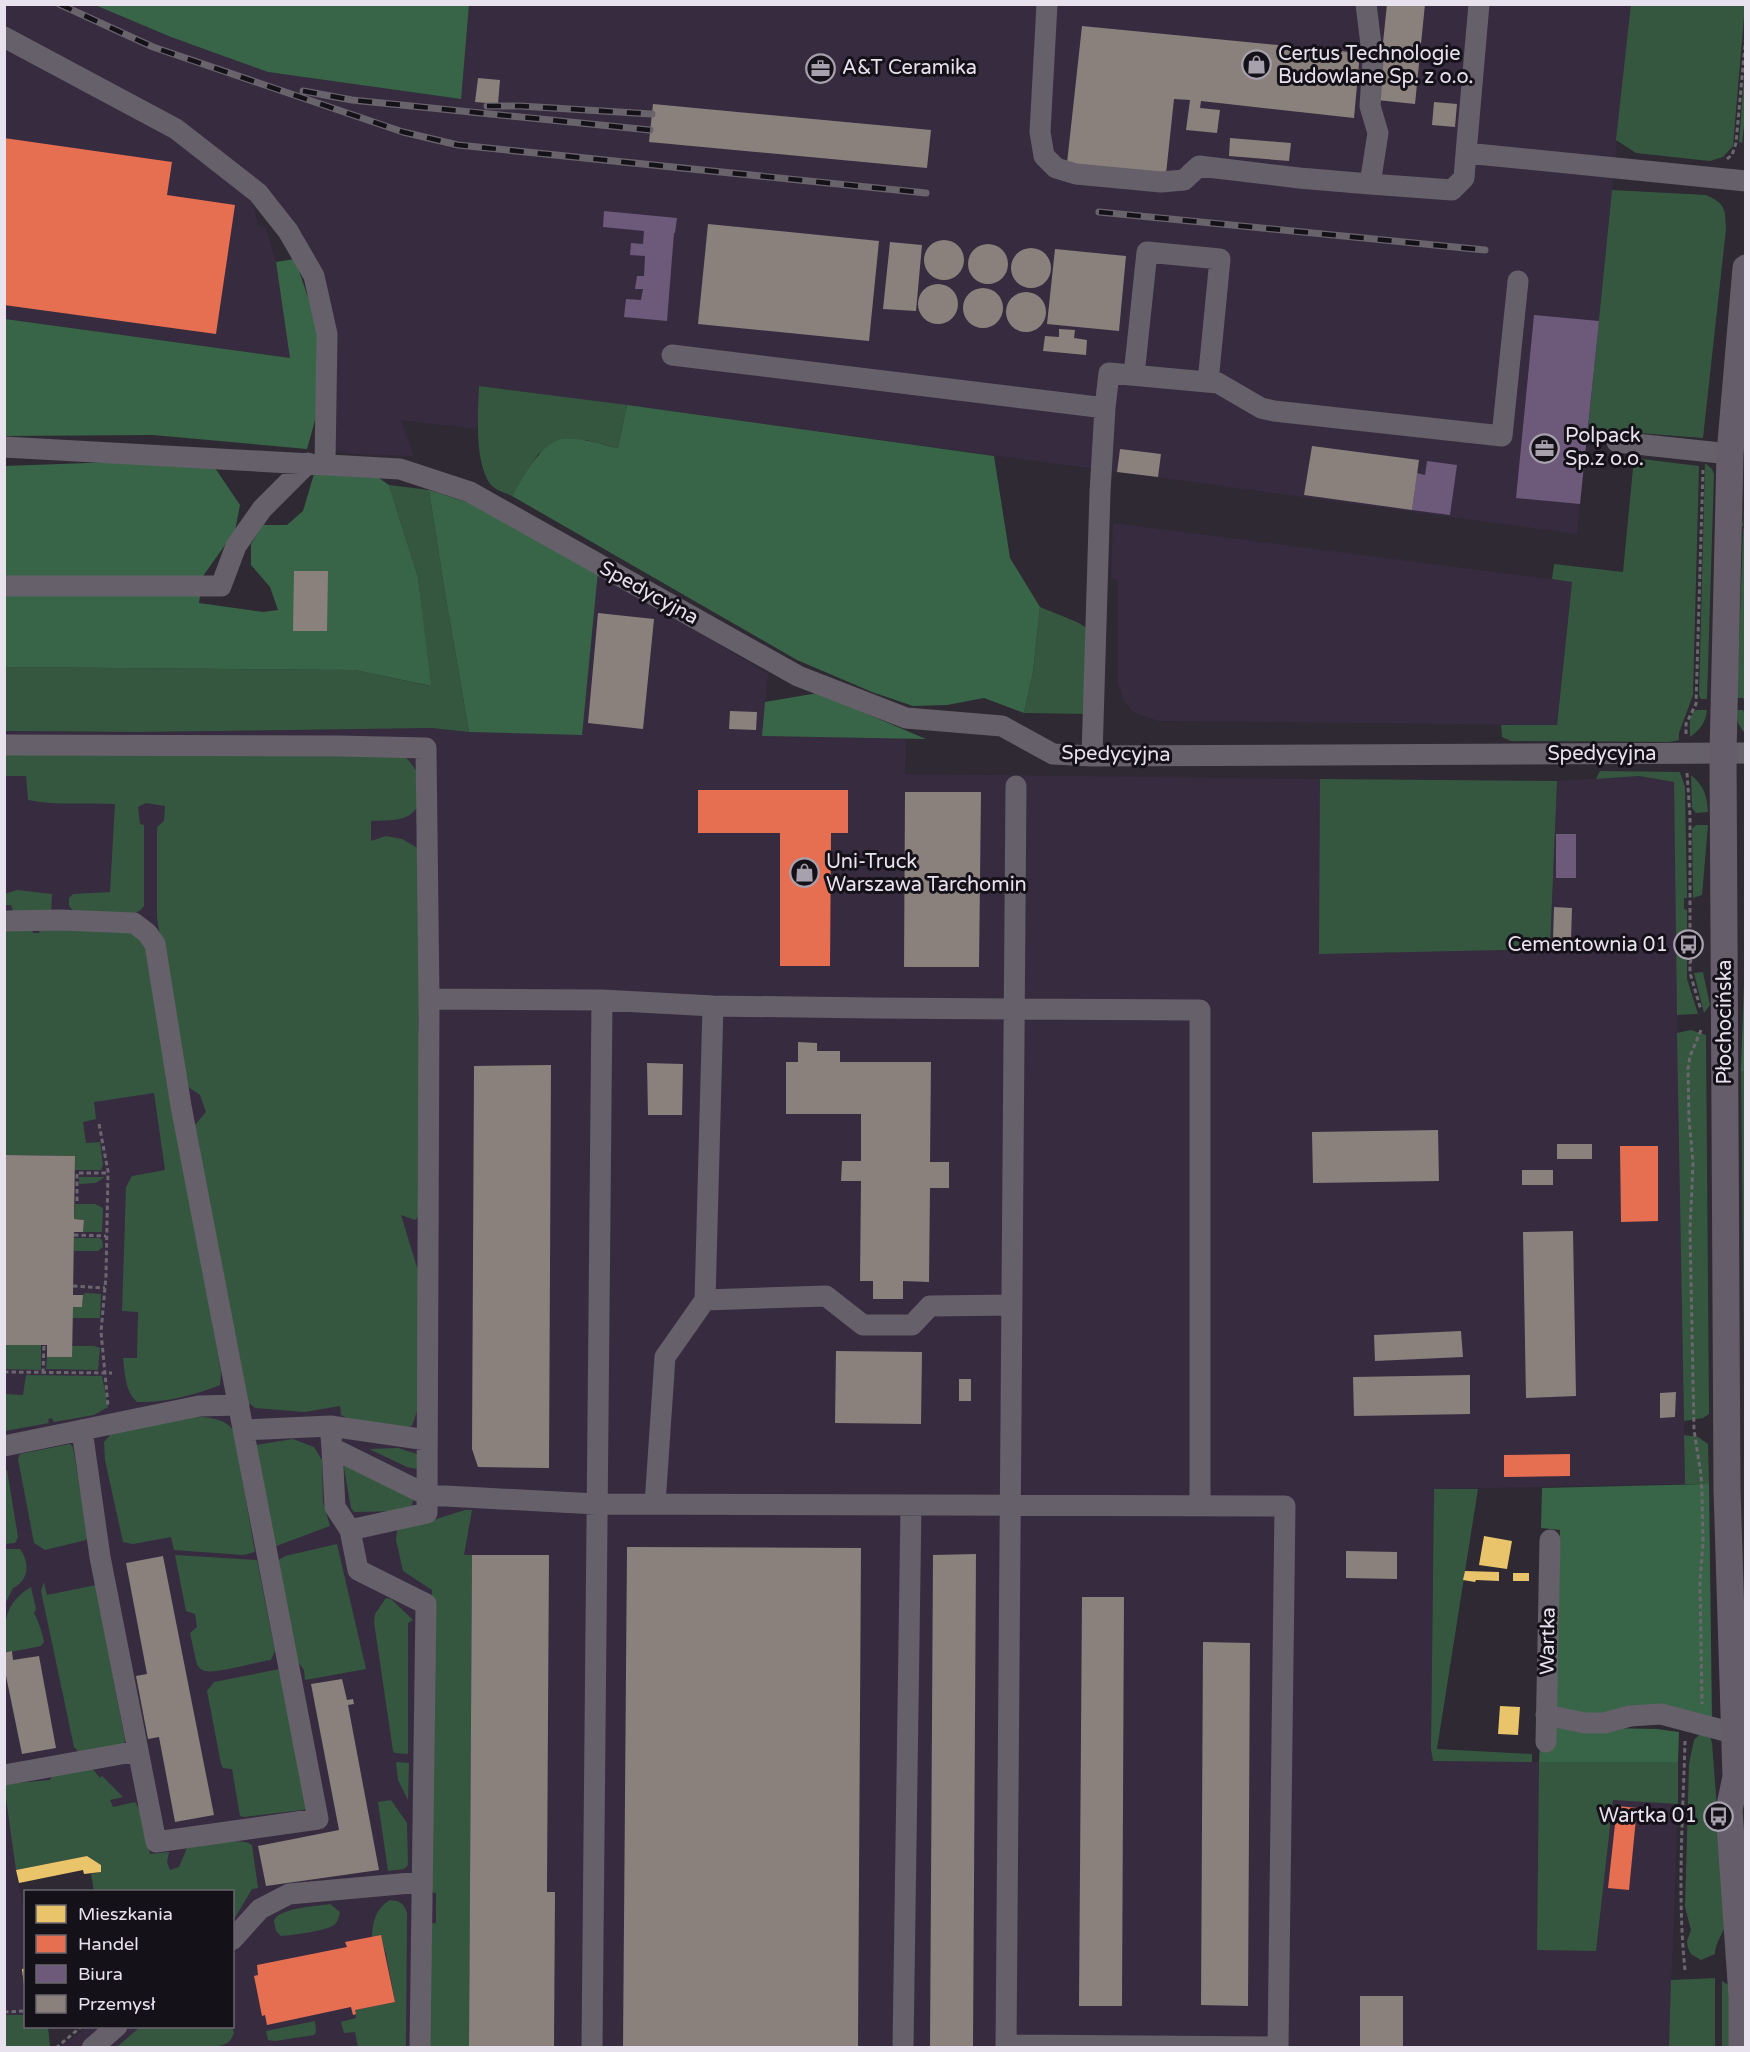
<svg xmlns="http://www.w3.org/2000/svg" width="1750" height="2052" viewBox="0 0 1750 2052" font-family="'Varela Round',sans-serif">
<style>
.built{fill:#372b40}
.green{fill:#35573f}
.forest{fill:#386547}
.homes{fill:#e9c46a}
.shops{fill:#e76f51}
.offices{fill:#6d597a}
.industry{fill:#8a817c}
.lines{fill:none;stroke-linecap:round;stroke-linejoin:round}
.path{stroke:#6b676e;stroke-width:3;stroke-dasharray:4.5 3;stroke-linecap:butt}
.minor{stroke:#656069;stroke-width:21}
.major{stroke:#655e6a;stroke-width:27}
.rail-casing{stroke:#69646c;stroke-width:7}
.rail{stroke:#151118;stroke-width:4.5;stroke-dasharray:14;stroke-linecap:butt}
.labels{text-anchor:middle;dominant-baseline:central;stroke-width:6;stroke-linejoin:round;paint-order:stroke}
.poi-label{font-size:20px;fill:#e8e2ee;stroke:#151118;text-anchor:start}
.street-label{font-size:20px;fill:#e8e2ee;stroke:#151118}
</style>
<rect width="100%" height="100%" fill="#2e2933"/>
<path class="built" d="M5,5H95L171,37L268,72L460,99L469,5H1631L1577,534L480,386L477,429L401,420L414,456L353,454L337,451L329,443L334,328L280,209L240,165L197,136L5,27Z
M5,44L186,143L216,174L247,191L254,207L258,225L266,228L276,262L291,358L5,319Z
M1113,523L1572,582L1557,725L1158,721L1133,712L1124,701L1118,682V580L1111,578Z
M598,571L768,674L762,736L906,738L905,774L1320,779V954L1550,948L1557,781L1639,776L1674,782L1685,1484L1434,1489L1431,1749L1433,1761L1539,1762L1537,1950H1596L1613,1799L1678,1804L1669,2047H60L87,2027L232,2026V1892L139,1891L87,1856L16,1871L25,1916L26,2026L5,2048V731L137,732L431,728L469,732Z"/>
<path class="green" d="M1631,4L1745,5L1733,146L1723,157L1710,161L1636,153L1616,140Z
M1745,64L1746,108L1742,143L1739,142Z
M1612,190L1706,195C1726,204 1725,209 1726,229L1703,438L1588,429Z
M479,386L627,405L618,448L586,440L538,454L512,496C506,493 495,490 491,485C474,463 478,412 479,386Z
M1634,458L1699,466L1693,695L1679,733V740L1669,742L1511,741L1502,737L1501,725H1557L1572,582L1552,579L1554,564L1623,572Z
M1705,463L1712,469L1714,474L1707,699H1701L1699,696Z
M1745,478V511L1742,525L1746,534L1745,702L1743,698H1737Z
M389,485L429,490L443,581L469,732L431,728L137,732L5,731V667L355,670L430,686L418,577Z
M1040,607L1077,622L1087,628L1088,714L1024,713L1033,672Z
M1696,710H1707C1706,722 1700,730 1690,737C1690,728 1688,715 1696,710Z
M1736,710H1743L1745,714V734L1738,723Z
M4,751L400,753C418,765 432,795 412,813C402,822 384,820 371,821V841L386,836L402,839L416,847L420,857V995L418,1022L423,1080L421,1214L415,1220L401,1215L419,1274L424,1390L412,1426C391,1433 360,1425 341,1415L340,1406L305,1412L255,1408L247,1401L194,1126L206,1112L200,1095L187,1086L167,985L157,917V827L164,821L165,806L146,803L138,807L140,824L144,825V906C134,922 95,915 77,915L69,906V898L73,894L110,892L115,804C86,802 56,806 28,800L26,776H5Z
M1600,771L1680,772L1685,787L1687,898H1684V909L1687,910V935L1684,936L1685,955H1687V979L1698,1014L1677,1015L1674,782L1639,776L1596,779Z
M1691,775C1704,786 1707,795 1708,812L1696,813L1692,808Z
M1320,779L1557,781L1550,949L1319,954Z
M1696,825H1708L1702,895L1693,898L1692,829Z
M17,890L52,894L51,914L14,913L11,905H5L4,894Z
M5,929L32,930L33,933H39L40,930H133L145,939L221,1371L220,1385C195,1395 164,1403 137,1402C125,1391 125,1374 123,1358H137L138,1312L122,1311L126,1187L132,1176L165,1170L154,1093L94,1102L96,1119L83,1122L86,1143L100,1142L103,1164L101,1170H75V1156L5,1155Z
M1703,972L1710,1005L1704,1013L1694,973Z
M1691,1030L1706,1035L1709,1414L1703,1418L1684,1421L1677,1033Z
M1741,1071H1746L1745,1452Z
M79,1177H105L96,1183L79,1184Z
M75,1204H95L103,1208L102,1232H83L84,1220L74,1219Z
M74,1238H99L102,1240L103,1247L98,1251H74Z
M85,1293L101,1294L100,1318H72L73,1307H82L83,1295Z
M5,1345H41V1370L5,1369Z
M72,1346H94L100,1348L98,1370L46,1369L47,1357H71Z
M26,1375L102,1376L108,1407L94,1415L54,1422L52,1418L48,1419L49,1423L5,1431V1394L23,1395Z
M195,1416C210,1418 225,1418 234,1431L255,1552L243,1555L174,1550L171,1537L133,1544L123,1542L105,1460L104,1442L111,1434Z
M1684,1435L1698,1437L1708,1444L1709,1484H1685Z
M293,1439L314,1447L322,1460L323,1502L330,1526L271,1548L256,1445Z
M70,1444L73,1447L88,1537L86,1540L45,1550L34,1543L18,1459L20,1454Z
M398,1448L417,1454L422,1470L407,1467L369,1449Z
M343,1462L414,1497L411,1508L403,1511L354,1512L351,1508Z
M7,1470L18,1537L15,1543L5,1544L4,1471Z
M1434,1489H1478L1437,1749L1532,1754V1762L1433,1761L1431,1749Z
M465,1510H472L464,1555H472L469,2047H427L428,1924L436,1923V1893L429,1892L432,1590L403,1571L396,1540L397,1531L401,1526L430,1521Z
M337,1544L366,1669L305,1680L304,1670L292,1654L277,1561L285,1556Z
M5,1549H20C30,1562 29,1581 13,1588L5,1604Z
M175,1555L257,1560L275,1651L271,1660C257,1662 215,1674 205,1671C201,1670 200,1668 197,1665L190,1633L197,1627L195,1614L186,1611Z
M44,1582L47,1595L96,1585L125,1741L123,1745L79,1752L74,1747L41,1591Z
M31,1587L36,1609L34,1613C39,1622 42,1632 44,1642L41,1646L5,1653C5,1623 2,1605 31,1587Z
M386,1598L391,1599L413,1620L408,1623V1754L395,1753L393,1751L374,1622L375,1614Z
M280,1669L311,1809L244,1817L240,1816L232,1769L223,1768L221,1764L207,1691L214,1682Z
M1701,1733L1710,1736L1712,1743L1726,1923C1723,1934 1715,1943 1715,1954L1701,1960L1691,1954L1688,1948L1687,1941L1691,1930L1685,1907L1689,1764L1694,1740Z
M396,1762L409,1763L408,1800L398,1780Z
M1539,1762H1678V1804L1613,1800L1596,1951L1537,1950Z
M92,1768L100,1778L102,1776L123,1797L110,1800L113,1807L135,1802L142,1813L150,1854L169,1852L167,1862L170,1870L179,1867L187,1848C203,1846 240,1836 252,1845L258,1888L252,1889L233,1921L232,1892L94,1891L91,1874L101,1872V1865L87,1856L16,1870L4,1784L50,1780L52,1776Z
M391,1800L407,1823L408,1865L404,1869L388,1871L378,1802Z
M390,1900C400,1901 404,1903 407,1913L406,2047H358L355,2032L344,2033L341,2022L356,2018L355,2010L395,2002L386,1954L380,1935L372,1937C373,1921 376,1908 390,1900Z
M330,1904L340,1912C339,1917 338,1922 334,1925C326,1931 292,1935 281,1936L276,1931C276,1929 274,1923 274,1921C277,1908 318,1906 330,1904Z
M1715,1978V2047H1669L1671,1980Z
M1722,1981L1730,1986V2047H1722Z
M5,2015H25L26,2026L48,2027L50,2046L5,2047Z
M315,2021L316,2032L314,2035L275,2041L268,2040L266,2031Z
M140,2027H232L234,2033C232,2038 230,2042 225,2044C209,2052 139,2048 117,2047Z"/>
<path class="forest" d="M95,5H469L461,99L268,72L171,37Z
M295,259L319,330L318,410L307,449L153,435L5,436V319L290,358L276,262Z
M627,405L994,456L1010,558L1040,607L1033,672L1024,713L984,698L947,705L913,706L872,692L797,660L512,496C522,480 541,441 563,439C581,437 600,444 618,448Z
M143,461L215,468L240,505L235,531L203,576L199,603L263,612L278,610L270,587L251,565V544L263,525H287L303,511L314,474L379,478L389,485L418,577L431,686L355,670L5,667L4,466Z
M429,490L473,504L598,571L582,735L469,732L443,581Z
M818,693L926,739L762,736L765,702Z
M1745,954L1746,1071H1741Z
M1709,1484L1712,1720L1583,1716L1554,1711L1560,1530L1541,1528L1542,1488Z
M1554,1727L1657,1729L1679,1732L1678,1762H1539L1540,1745Z"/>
<path class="homes" d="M1484,1536L1512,1541L1507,1569L1479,1565Z
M1465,1571L1499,1572V1581L1476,1580L1475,1582L1463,1580Z
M1513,1573H1529V1581H1513Z
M1500,1706L1520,1707L1518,1735L1498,1734Z
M87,1856L101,1865V1872L84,1874L83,1870L19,1883L16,1870Z
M26,1968V1985H24L22,1969Z"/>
<path class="shops" d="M4,138L172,162L167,195L235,205L216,334L4,305Z
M698,790H848V833H831L830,966H780V833H698Z
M1620,1146H1658V1221L1621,1222Z
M1570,1454V1476L1504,1477V1455Z
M1617,1806L1637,1808L1629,1890L1608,1888Z
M381,1935L395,2002L355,2010L356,2014L353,2015L351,2007L267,2025L265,2015L262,2016L254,1976L258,1975L257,1965L347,1947L345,1942Z"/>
<path class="offices" d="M604,211L677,218L675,233H674L667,321L624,317L626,299L641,300L643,289H635L637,276H644L645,256L630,255L631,243L643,244L644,231L603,227Z
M1534,315L1599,321L1580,504L1516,498Z
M1427,461L1457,465L1450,515L1412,510L1417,473L1425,475Z
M1556,834H1576V878H1556Z"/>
<path class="industry" d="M1387,4H1425L1415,104L1377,100Z
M1082,26L1360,53L1354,118L1201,101L1200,108L1220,110L1217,133L1186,130L1190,100L1174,99L1166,174L1067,163Z
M478,78L500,80L498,104L475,102Z
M1434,102L1457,104L1455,127L1432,125Z
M653,104L931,130L927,168L649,142Z
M1230,138L1291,143L1289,161L1229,156Z
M708,224L879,241L869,341L698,324Z
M924 260a20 20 0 1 1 40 0a20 20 0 1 1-40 0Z
M890,242L922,245L916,311L883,309Z
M968 264a20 20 0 1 1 40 0a20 20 0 1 1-40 0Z
M1011 268a20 20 0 1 1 40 0a20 20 0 1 1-40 0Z
M1055,249L1126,256L1119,331L1047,324Z
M918 304a20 20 0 1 1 40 0a20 20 0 1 1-40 0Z
M963 308a20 20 0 1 1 40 0a20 20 0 1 1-40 0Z
M1006 312a20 20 0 1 1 40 0a20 20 0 1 1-40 0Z
M1059,329L1075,330L1074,338L1087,340L1086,355L1043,351L1045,336L1059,337Z
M1312,446L1419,460L1412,510L1304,495Z
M1120,449L1161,454L1158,477L1117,472Z
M294,571H328L327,631H293Z
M598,613L654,619L643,729L588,723Z
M730,711L757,712L756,730L729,729Z
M905,792H981L979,967H904Z
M1554,907L1572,908L1571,941L1553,940Z
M798,1042L817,1043V1051H840V1062H931L930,1162H949V1188H930L929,1282L903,1281V1299H873V1281H860L861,1181H841L842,1161H861V1114H786V1062H798Z
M647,1063L683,1064L682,1115H648Z
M551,1065L549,1468L478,1467L472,1449L474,1066Z
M1438,1130L1439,1181L1313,1183L1312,1132Z
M1557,1144H1592V1159H1557Z
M4,1155L75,1156L74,1219L84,1220L83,1232H74L73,1295H83L82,1307H73L72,1357H47V1345H4Z
M1522,1170H1553V1185H1522Z
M1573,1231L1576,1396L1526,1398L1523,1232Z
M1461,1331L1463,1357L1375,1361L1374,1335Z
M836,1351L922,1352L921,1424L835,1423Z
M1470,1375V1414L1354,1416L1353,1377Z
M959,1379H971V1401H959Z
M1676,1392L1675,1417L1660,1418V1393Z
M627,1547L861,1548L858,2048H623Z
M1346,1551L1397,1552V1579L1346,1578Z
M976,1554L973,2048H930L933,1555Z
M472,1555H549L547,1886V1892H555L554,2048H469Z
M163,1556L214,1815L175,1822L159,1737L148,1739L136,1676L147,1674L126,1563Z
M1082,1597H1124L1122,2006H1079Z
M1203,1642L1250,1643L1248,2006L1201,2005Z
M12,1651L13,1660L39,1656L56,1748L22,1754L4,1666V1653Z
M342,1679L347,1700L353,1699L354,1704L348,1705L379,1870L266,1886L258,1846L339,1830L311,1684Z
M1360,1996H1403V2048H1360Z"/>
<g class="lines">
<path class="path" d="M1727,159L1732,155L1736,143L1746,34
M1686,734V724L1696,704L1703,470
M1687,773L1690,816V929L1693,937V954L1690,963V973L1701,1010
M1701,1030L1690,1056L1688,1069L1689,1119L1693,1163L1690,1230L1694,1430L1701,1475L1702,1494L1703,1543L1700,1582L1702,1704
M99,1124L108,1171L106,1276L101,1332L108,1405
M77,1201V1173H108
M74,1235L106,1236
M73,1286L105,1288
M4,1372L112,1373
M43,1373L44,1346
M1685,1970C1677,1894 1683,1817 1685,1741
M4,2012L26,2011
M56,2048L82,2026"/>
<path class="minor" d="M1047,4L1040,132L1044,156L1056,168L1076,174L1161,182L1184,180L1199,166L1299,178L1370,184L1378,133L1370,106L1373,61L1366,4
M1479,4L1466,153L1746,181
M4,37L176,129L258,193L288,231L314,276L327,334L325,464
M1370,184L1452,190L1464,178L1466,153
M672,355L1105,408L1100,492L1092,756
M1134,375L1147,252L1220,259L1208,382
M1105,408L1109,373L1218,383L1261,408L1274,411L1502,436L1518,281
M1617,442L1730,454
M4,447L400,469L470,492L798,676L906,718L1002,726L1053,754L1092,756L1746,753
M4,586H221L236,546L262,509L308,463
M4,745L339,746L426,748L429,999L427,1513L350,1530
M4,921L60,920L134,923L147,933L155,944L181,1106L318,1819L156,1842L100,1557L82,1430L4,1446
M429,999L602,1000L713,1006L872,1008L1200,1010V1505
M705,1300L826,1296L863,1325H912L930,1306L1012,1305
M330,1426L332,1448L427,1495L596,1504L1285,1506L1278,2048
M82,1430L199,1406L239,1405
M244,1430L330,1426L427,1440
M332,1448L335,1507L350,1530L358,1570L426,1604L420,2048
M655,1504L665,1357L705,1300L713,1006
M1546,1715L1585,1723H1604L1630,1716L1661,1714L1733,1733
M1546,1742L1550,1540
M4,1775L138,1751
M232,1940L260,1909L289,1894L422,1882
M1006,2045L1278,2047
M92,2048L117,2026
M592,2048L602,1000
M903,2048L911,1505
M1006,2048L1016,786"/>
<path class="major" d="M1742,2048V1996L1729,1810L1736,1777L1727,1490L1723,753L1730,454L1746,268"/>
<defs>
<path id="rail" d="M59,4L153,47L403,132L458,145L926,193
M303,91L352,100L650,130
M487,106H520L652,114
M1099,212L1485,250"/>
</defs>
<use href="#rail" class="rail-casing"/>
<use href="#rail" class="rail"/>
</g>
<defs>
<symbol id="shop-ring" viewBox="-11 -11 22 22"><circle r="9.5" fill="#151118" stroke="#a7a1ad" stroke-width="1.5"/><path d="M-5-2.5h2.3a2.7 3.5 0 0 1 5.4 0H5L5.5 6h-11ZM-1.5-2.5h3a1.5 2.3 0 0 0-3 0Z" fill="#a7a1ad"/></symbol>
<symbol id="office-ring" viewBox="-11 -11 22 22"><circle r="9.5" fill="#151118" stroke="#a7a1ad" stroke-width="1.5"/><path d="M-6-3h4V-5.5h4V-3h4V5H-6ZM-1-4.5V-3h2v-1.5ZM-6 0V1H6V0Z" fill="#a7a1ad"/></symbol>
<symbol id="bus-ring" viewBox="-11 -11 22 22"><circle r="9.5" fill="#151118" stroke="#a7a1ad" stroke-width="1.5"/><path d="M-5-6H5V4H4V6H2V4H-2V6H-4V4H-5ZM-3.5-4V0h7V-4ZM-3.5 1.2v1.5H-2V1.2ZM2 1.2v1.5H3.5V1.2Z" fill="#a7a1ad"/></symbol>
</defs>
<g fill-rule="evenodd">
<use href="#shop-ring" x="1240" y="48" width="33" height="33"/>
<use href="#office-ring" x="804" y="52" width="33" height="33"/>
<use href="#office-ring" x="1528" y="432" width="33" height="33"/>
<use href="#shop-ring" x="788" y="856" width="33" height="33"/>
<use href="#bus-ring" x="1672" y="928" width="33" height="33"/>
<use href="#bus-ring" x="1702" y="1800" width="33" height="33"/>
</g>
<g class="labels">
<g class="poi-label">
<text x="1278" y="54">Certus Technologie<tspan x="1278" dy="23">Budowlane Sp. z o.o.</tspan></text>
<text x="842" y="68">A&amp;T Ceramika</text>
<text x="1565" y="436">Polpack<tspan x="1565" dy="23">Sp.z o.o.</tspan></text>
<text x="826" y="862">Uni-Truck<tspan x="826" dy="23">Warszawa Tarchomin</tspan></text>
<text x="1668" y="945" text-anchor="end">Cementownia 01</text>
<text x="1697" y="1816" text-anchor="end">Wartka 01</text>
</g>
<g class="street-label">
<text transform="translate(649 593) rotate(29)">Spedycyjna</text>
<text transform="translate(1116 754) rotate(1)">Spedycyjna</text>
<text x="1602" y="754">Spedycyjna</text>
<text transform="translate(1725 1022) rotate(-90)">Płochocińska</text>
<text transform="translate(1548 1641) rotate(-89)">Wartka</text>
</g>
</g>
<rect width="1750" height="2052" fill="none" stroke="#e8e2ee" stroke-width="12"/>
<rect x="24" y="1890" width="210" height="138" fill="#151118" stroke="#69656e" stroke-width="1.5"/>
<rect x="36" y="1905" width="30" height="18" fill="#e9c46a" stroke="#69656e" stroke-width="1.5"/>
<text x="78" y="1920" font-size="18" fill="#e8e2ee">Mieszkania</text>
<rect x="36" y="1935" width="30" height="18" fill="#e76f51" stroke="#69656e" stroke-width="1.5"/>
<text x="78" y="1950" font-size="18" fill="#e8e2ee">Handel</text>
<rect x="36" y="1965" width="30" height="18" fill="#6d597a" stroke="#69656e" stroke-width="1.5"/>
<text x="78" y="1980" font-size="18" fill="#e8e2ee">Biura</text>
<rect x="36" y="1995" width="30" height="18" fill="#8a817c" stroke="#69656e" stroke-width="1.5"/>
<text x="78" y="2010" font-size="18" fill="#e8e2ee">Przemysł</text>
</svg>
